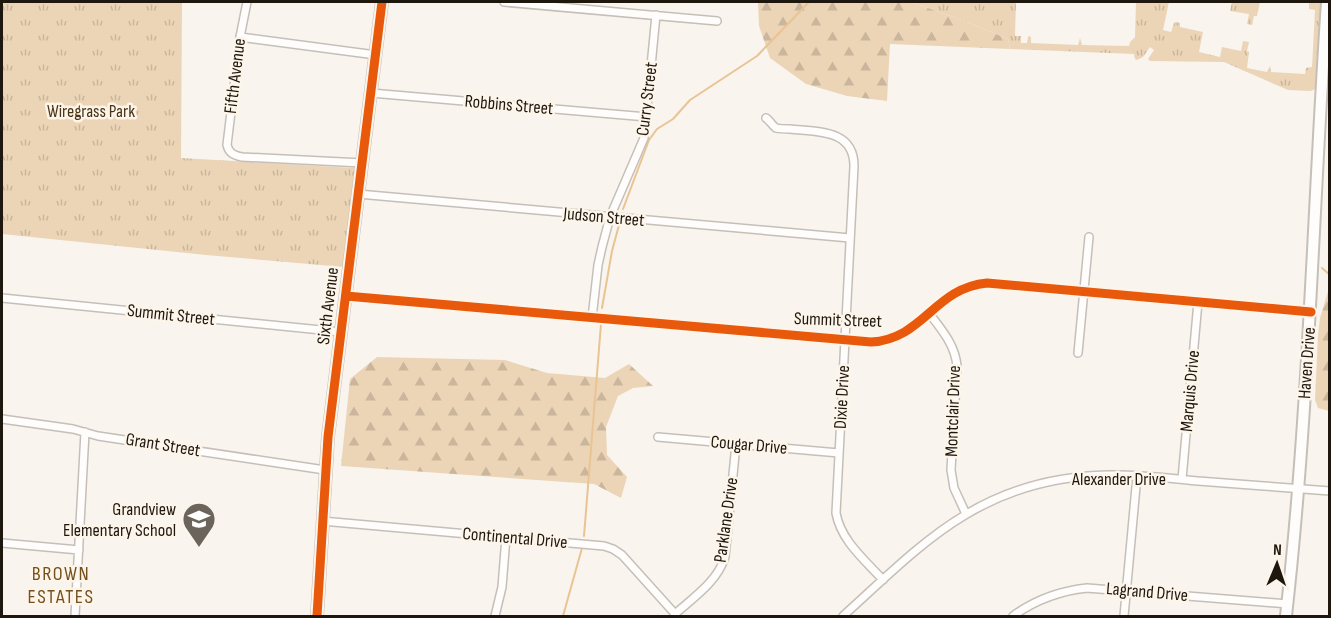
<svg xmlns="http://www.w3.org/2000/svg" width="1331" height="618" viewBox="0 0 1331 618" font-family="'Sofia Sans Condensed',sans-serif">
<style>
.grass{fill:url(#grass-tufts)}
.forest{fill:url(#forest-firs)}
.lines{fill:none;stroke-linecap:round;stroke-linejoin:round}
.stream{stroke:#e9c493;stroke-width:2}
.street-casing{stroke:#c5bfb8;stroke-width:10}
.secondary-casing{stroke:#c5bfb8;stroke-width:14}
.street{stroke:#fefdfc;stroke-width:7}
.secondary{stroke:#fefdfc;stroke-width:10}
.cycleway-casing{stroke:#fdf5ea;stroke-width:13}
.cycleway{stroke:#e8590c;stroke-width:9}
.labels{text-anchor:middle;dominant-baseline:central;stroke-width:5;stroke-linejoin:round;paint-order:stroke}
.street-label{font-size:18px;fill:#1e170e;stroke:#fdf5ea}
.park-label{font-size:18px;fill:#493416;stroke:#fdf5ea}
.poi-label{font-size:18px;fill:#1e170e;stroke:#fdf5ea;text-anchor:end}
.neighbourhood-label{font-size:20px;letter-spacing:1.5px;fill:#73501e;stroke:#fdf5ea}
</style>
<defs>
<pattern id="grass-tufts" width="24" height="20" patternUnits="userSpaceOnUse" patternTransform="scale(1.5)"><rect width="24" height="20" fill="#ecd5b7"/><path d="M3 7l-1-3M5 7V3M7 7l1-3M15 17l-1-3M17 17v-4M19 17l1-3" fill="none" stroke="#cab69c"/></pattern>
<pattern id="forest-firs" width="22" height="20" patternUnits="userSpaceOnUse" patternTransform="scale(1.5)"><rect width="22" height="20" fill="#ecd5b7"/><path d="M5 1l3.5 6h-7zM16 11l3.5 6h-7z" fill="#cab69c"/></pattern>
</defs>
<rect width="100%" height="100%" fill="#f9f4ee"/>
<path class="grass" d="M2,2H182L181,158L354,168L356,172L344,267L206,255L2,234Z
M911,2H1016L1015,36H1021V43H1027L1028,37L1029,36L1031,37V43L1078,45L1080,38L1082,45L1129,46L1130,42L1135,37L1136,2H1169L1163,30L1171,32L1174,23L1175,22L1180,23V27L1203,32L1199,52L1220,57L1222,47L1241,51L1243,41L1249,42L1247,51L1249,52L1247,68L1267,72L1270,66L1271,72L1305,74L1306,68L1312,67L1315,10L1309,9V2H1301H1322L1317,85L1315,89L1311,91L1288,90L1224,62L1150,61L1148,59L1154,50L1150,47L1143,57L1137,60L1135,59L1134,54L1010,49L1008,39L962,20Z
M1232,2H1260L1257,16H1254L1252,25L1247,24L1249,14L1230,11Z"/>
<path class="forest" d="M758,2H911L962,20L1008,39L1010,49L890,44L887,101L847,96L806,84L770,58L759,26Z
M1329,288V411L1318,408L1315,400L1318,335L1320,318Z
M377,357L505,360L547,373L605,378L629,364L653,386L633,388L618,396L606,427L607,455L627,477L621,498L594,484L341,466L350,379Z"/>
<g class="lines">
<path class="stream" d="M623,209L649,140L657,129L673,119L690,100L757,56L809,2
M1322,268L1330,275
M602,308L612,251L619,225
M584,536L601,324
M563,616L582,548"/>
<defs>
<path id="street" d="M247,2L240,37L227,145C229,153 233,155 242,157L362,163
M504,2L717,21
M240,37L376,55
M371,93L647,117
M766,118C769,120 773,126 776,128C780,129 786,129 790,129C817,132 854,129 854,166L836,513C841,541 865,560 883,580
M358,194L850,238
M346,296L871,342C924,339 934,288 987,283L1311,312
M2,298L341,332
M929,313C942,330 955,345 957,366L951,470L954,488L966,514
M592,318L598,265L602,247L610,217L644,138L656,15
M1078,353L1089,237
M2,419L73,429L98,436L325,470
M658,437L839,453
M1182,479L1198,302
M322,521L604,546L613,549L622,555L677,616
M2,543L79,550
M675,614C694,597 717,582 725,557L736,444
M75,616L85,432
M495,616L502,587L506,537
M843,616C882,581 920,542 965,515C1008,489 1058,476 1108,475C1138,474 1168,478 1198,481C1242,484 1286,488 1330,491
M1013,616C1035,600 1059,591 1087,588L1288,604
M1124,616L1137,476"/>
<path id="secondary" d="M317,616L328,437L382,2
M1286,616C1309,412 1313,207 1327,2"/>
</defs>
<use href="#street" class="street-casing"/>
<use href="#secondary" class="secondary-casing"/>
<use href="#street" class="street"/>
<use href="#secondary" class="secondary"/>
<defs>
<path id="cycleway" d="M346,296L871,342C924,339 934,288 987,283L1311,312
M317,616L328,437L382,2"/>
</defs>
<use href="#cycleway" class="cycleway-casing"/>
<use href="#cycleway" class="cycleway"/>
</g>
<defs>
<symbol id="school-pin" viewBox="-11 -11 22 30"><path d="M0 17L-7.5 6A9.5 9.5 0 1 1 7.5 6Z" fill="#6b645c" stroke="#fdf5ea"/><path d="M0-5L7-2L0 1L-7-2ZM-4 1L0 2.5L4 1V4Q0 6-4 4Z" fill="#fff"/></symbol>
</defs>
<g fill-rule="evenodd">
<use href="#school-pin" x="180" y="500" width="38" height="52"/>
</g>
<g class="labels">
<g class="street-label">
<text transform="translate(235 76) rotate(-83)">Fifth Avenue</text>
<text transform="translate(647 99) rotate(-83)">Curry Street</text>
<text transform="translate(509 105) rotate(5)">Robbins Street</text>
<text transform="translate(604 217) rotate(5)">Judson Street</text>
<text transform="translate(328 306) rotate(-83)">Sixth Avenue</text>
<text transform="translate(171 315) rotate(6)">Summit Street</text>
<text transform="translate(838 320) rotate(2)">Summit Street</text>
<text transform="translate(1307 363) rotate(-86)">Haven Drive</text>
<text transform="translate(1190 391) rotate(-85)">Marquis Drive</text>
<text transform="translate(842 397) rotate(-87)">Dixie Drive</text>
<text transform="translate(953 411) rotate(-88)">Montclair Drive</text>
<text transform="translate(163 445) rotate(9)">Grant Street</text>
<text transform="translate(749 445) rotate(5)">Cougar Drive</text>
<text x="1119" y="479">Alexander Drive</text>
<text transform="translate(726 520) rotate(-82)">Parklane Drive</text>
<text transform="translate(515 538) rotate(5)">Continental Drive</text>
<text transform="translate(1147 592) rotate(5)">Lagrand Drive</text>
</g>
<g class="park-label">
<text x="91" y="111">Wiregrass Park</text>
</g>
<g class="poi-label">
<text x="176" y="509">Grandview<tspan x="176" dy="21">Elementary School</tspan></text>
</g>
<g class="neighbourhood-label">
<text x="61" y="574">BROWN<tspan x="61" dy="23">ESTATES</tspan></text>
</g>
</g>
<rect width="1331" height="618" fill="none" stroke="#1e170e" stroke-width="6"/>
<g transform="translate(1277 564) rotate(2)" stroke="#fdf5ea" stroke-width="4.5" paint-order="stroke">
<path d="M0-4.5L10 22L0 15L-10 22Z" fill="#1e170e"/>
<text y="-9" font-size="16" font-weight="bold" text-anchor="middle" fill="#1e170e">N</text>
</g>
</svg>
